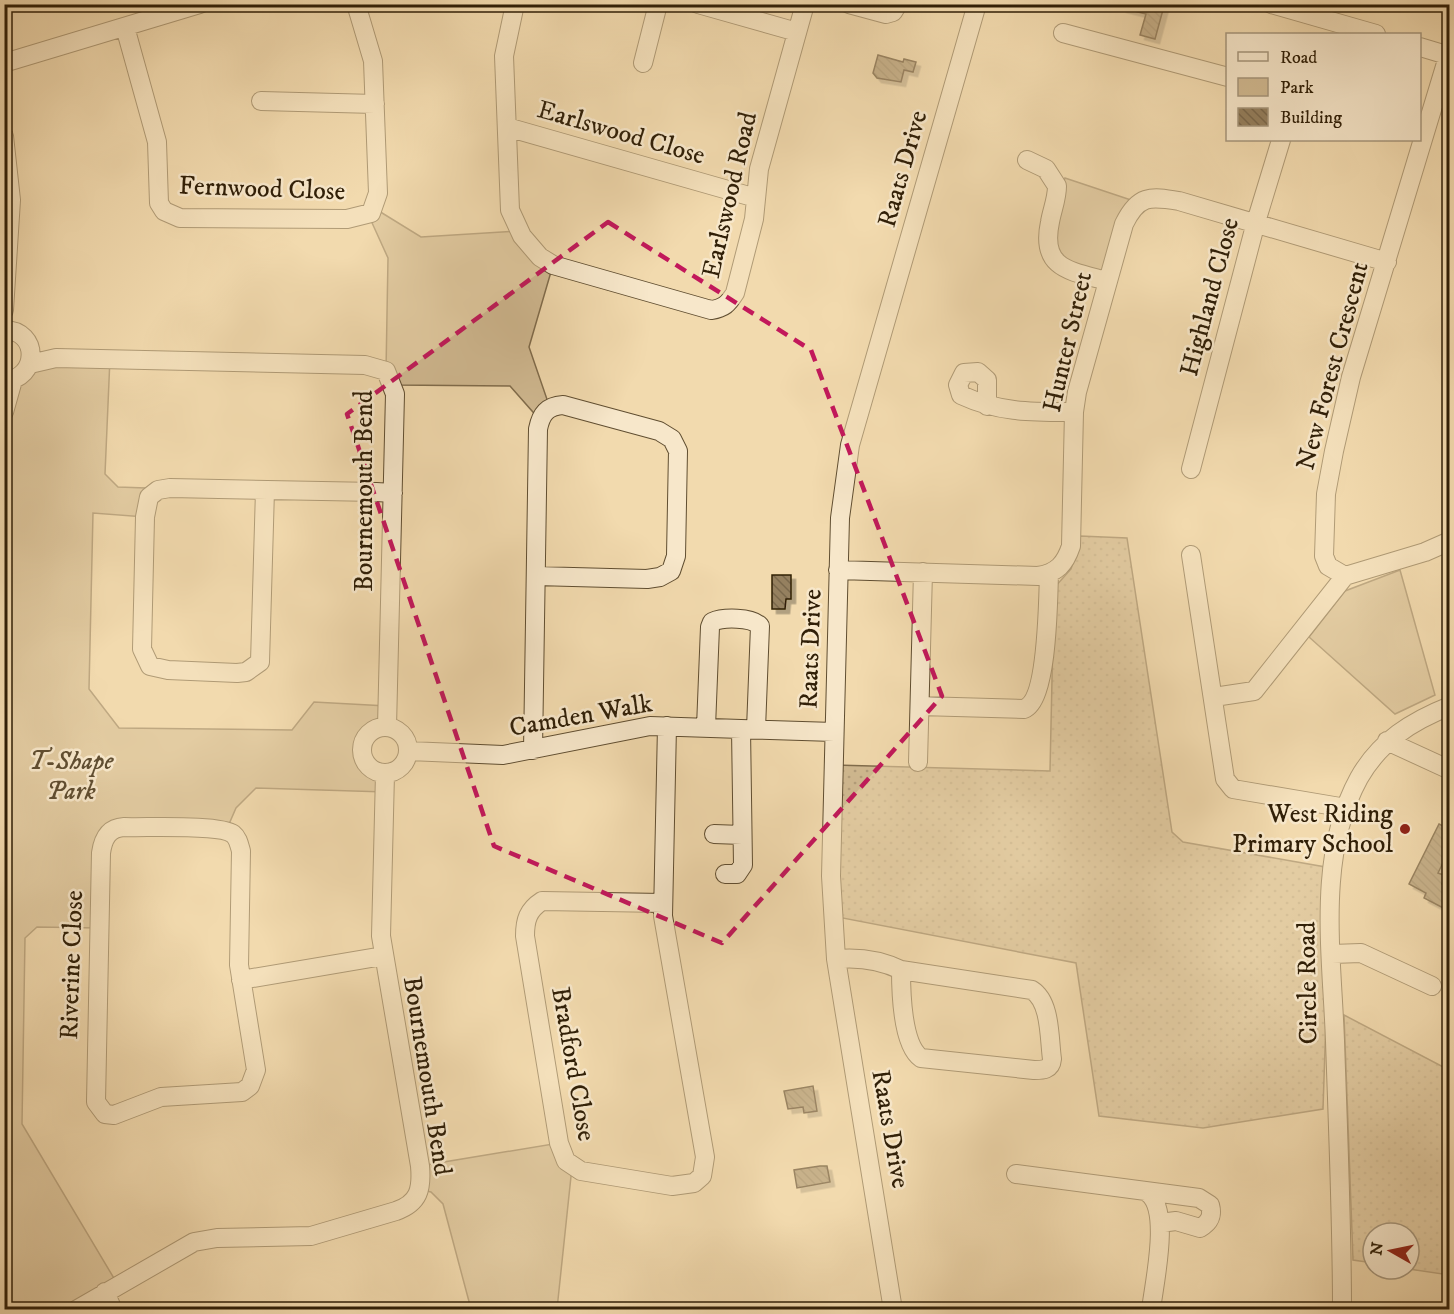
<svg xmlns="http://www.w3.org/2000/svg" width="1454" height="1314" viewBox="0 0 1454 1314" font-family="'IM FELL DW Pica',serif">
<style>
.grass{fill:url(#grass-dots);stroke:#806c4c;stroke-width:1.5}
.park{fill:#d1ba92;stroke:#806c4c;stroke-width:1.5}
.building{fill:url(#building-back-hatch);stroke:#301f07;stroke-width:1.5;filter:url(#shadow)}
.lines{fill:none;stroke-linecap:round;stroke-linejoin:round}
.minor-casing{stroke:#604e31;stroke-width:20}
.minor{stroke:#f7e7ca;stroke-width:18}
.marked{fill:none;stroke:#c2185b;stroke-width:4.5;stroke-dasharray:12 8;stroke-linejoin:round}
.poi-dot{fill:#8f2418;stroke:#f7e7ca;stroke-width:2}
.labels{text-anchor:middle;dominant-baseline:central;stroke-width:5;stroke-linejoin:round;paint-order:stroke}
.street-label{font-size:26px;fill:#301f07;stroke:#f7e7ca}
.park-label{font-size:26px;font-style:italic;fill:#604e31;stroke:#f7e7ca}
.poi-label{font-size:26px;fill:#301f07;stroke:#f7e7ca;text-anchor:end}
</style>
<defs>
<pattern id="grass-dots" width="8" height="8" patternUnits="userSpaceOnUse" patternTransform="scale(1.5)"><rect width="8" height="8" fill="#d1ba92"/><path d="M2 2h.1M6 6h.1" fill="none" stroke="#b49f7c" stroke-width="1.8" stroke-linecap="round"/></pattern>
<pattern id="building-back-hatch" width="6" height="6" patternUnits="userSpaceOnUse" patternTransform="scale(1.5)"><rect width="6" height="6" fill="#95805e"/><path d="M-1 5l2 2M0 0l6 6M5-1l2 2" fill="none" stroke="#7a684c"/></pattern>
<filter id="shadow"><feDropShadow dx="4.5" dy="4.5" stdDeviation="0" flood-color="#0004"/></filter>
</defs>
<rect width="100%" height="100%" fill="#f2daae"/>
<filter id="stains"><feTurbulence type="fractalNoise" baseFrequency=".00333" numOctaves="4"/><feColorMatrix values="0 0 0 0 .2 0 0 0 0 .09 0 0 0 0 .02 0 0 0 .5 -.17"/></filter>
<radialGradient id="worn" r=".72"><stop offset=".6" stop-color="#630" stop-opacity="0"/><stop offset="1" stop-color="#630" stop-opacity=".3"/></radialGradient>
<path class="grass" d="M1080,536L1127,538L1172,832L1183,842L1331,868L1323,1109L1203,1128L1099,1116L1076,963L832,916L835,765L1050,771L1054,588L1071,569Z
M1344,1015L1449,1070V1275L1409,1269V1233H1373V1263L1353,1260Z"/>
<path class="park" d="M1065,178L1134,201L1108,279L1064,265L1046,237Z
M374,208L421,237L519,231L553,265L529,347L550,408L540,420L510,386L394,385L386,371L388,258L368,214Z
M110,358L105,474L118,487L146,488L145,517L93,513L89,689L119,728L292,730L314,702L387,706V727C371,730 355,742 364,760C367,767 374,769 378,774C381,778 383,787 385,792L256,788L236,808L226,831H111L99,928L37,927L25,938L22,1124L118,1285L76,1309L5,1310L4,407L25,372Z
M1400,570L1435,695L1395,714L1309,637L1345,591Z
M559,1143L572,1167L557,1309H471L443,1204L431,1192L421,1190L420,1166Z"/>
<path class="building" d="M1122,4L1164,6L1155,39L1140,35L1146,14L1122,8Z
M878,55L903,62L904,59L916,62L913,72L904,70L901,82L877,78L873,73Z
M772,575H791V599H786L785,609H772Z
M1439,824L1449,829V850L1438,873L1446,876L1442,884L1449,888V911L1424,898L1426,893L1409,884Z
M813,1086L817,1111L804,1113L803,1107L788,1109L784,1091Z
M820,1166H827L830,1182L797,1188L794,1170Z"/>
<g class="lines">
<defs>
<path id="minor" d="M515,4L504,56L510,210L522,236L540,257L553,265L711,310C724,308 728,304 735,293L754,219L759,169L805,4
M698,4L797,32
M849,4L886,14L893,12L898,4
M1271,4L1376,34
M125,27L157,142L159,203L164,211L180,218L347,219L371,213L378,193L373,61L356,4
M1063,33L1228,77
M1420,47L1450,56
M1450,50L1351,377L1334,451L1326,494L1324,556L1328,566L1345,576L1425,552L1450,541
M4,63L200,4
M643,63L658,4
M261,101L375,104
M507,127L756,198
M4,136L11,200L4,310
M1027,160L1046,169L1057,186C1057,199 1052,210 1050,222C1040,269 1070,271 1107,281
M4,330C40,330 39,379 4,381
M30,364L56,358L365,365L386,371L395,394L387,727
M987,406V380L978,372L964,373L958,385L961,395C1000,413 1032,412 1074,412
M4,412L13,380
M1191,469L1256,222L1281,140
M265,490L260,662L246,672L237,673L168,670L150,666L142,649L145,517L149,497L158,490L170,488L376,492L393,493
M1191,555L1225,779L1233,789L1346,808
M838,570L1038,576C1057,573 1065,564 1071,546L1074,412L1077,392L1124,224C1138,195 1150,196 1179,201L1387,262
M1214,697L1254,691L1345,576
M920,706L1024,709C1048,700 1048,599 1049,574
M362 750a23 23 0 1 1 46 0a23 23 0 1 1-46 0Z
M706,727L710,627L712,622C723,617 752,617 760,626L756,729
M1387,741L1450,770
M533,750L538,429C541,414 547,406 563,405L659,431L672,439L678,451L676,556L671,571L660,577L647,579L536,576
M409,751L503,755L650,726L834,732
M918,762L923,572
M124,827C143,828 220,824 233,834C238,838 239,844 241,851L239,965L256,1070L250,1086L242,1092L161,1097L114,1115L105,1114L96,1102L101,853C103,839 108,828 124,827Z
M714,834L742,835
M725,874H737L743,865L741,729
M663,903L542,901C528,910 525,920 525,936L559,1143L566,1161L581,1171L672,1186L694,1183L702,1176L705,1157L663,916L667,726
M1332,954L1361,953L1432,986
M836,959C858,957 881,960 901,970L1032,990C1051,1002 1049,1038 1052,1059C1051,1070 1043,1070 1034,1070L921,1058C902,1045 901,992 901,970
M241,980L383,956
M1016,1174L1199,1198L1210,1205C1213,1216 1210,1222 1200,1228L1176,1221L1160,1223
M1148,1193C1171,1210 1154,1283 1151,1310
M105,1292L113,1310
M76,1310L194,1242L217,1238L311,1236L396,1211C419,1203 422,1189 420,1166L381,936L385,774
M893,1310L836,959L831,876L840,518L850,445L977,4
M1342,1310C1342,1220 1338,1131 1335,1041C1332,955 1316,856 1359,778C1380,741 1412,721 1450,706"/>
</defs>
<use href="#minor" class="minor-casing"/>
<use href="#minor" class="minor"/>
</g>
<path d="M0 0H1454V1314H0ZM608,222L811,350L942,696L722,943L494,846L347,414Z" fill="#f2daae" fill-opacity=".55" fill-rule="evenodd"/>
<path class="marked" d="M608,222L811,350L942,696L722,943L494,846L347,414Z"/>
<circle class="poi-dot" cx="1405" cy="829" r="6"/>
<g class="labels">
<g class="street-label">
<text transform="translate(621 133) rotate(16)">Earlswood Close</text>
<text transform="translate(903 169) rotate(-74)">Raats Drive</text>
<text transform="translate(262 189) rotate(2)">Fernwood Close</text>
<text transform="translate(730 195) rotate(-77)">Earlswood Road</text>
<text transform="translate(1210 297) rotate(-75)">Highland Close</text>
<text transform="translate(1068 342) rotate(-77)">Hunter Street</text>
<text transform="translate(1333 366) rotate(-75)">New Forest Crescent</text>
<text transform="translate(364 491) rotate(-90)">Bournemouth Bend</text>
<text transform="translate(811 649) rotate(-88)">Raats Drive</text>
<text transform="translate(581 716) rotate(-10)">Camden Walk</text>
<text transform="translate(72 965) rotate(-88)">Riverine Close</text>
<text transform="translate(1308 983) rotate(-91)">Circle Road</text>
<text transform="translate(573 1064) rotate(80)">Bradford Close</text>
<text transform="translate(427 1076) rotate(81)">Bournemouth Bend</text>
<text transform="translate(890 1129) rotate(80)">Raats Drive</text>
</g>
<g class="park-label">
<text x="71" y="761">T-Shape<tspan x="71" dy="30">Park</tspan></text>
</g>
<g class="poi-label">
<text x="1393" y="814">West Riding<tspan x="1393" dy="30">Primary School</tspan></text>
</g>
</g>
<rect width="1454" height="1314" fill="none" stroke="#f2daae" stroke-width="24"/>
<rect x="6" y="6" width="1442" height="1302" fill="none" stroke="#301f07" stroke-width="3"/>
<rect x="12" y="12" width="1430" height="1290" fill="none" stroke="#301f07" stroke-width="1.5"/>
<rect x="1226" y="33" width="195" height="108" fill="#f7e7ca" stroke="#a7977c" stroke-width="1.5"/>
<rect x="1238" y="52" width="30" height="9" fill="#f7e7ca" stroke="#a7977c" stroke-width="1.5"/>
<text x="1280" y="63" font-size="18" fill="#301f07">Road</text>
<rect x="1238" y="78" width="30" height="18" fill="#d1ba92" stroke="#a7977c" stroke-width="1.5"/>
<text x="1280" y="93" font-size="18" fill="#301f07">Park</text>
<rect x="1238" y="108" width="30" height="18" fill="url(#building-back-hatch)" stroke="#a7977c" stroke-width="1.5"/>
<text x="1280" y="123" font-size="18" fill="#301f07">Building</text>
<g transform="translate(1391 1251) rotate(279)"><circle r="28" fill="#f7e7ca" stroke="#a7977c" stroke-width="1.5"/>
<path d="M0-4.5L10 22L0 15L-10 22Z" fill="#8f2418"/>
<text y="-9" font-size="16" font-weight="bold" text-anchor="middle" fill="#301f07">N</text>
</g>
<rect width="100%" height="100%" filter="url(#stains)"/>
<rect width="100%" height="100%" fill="url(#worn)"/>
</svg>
